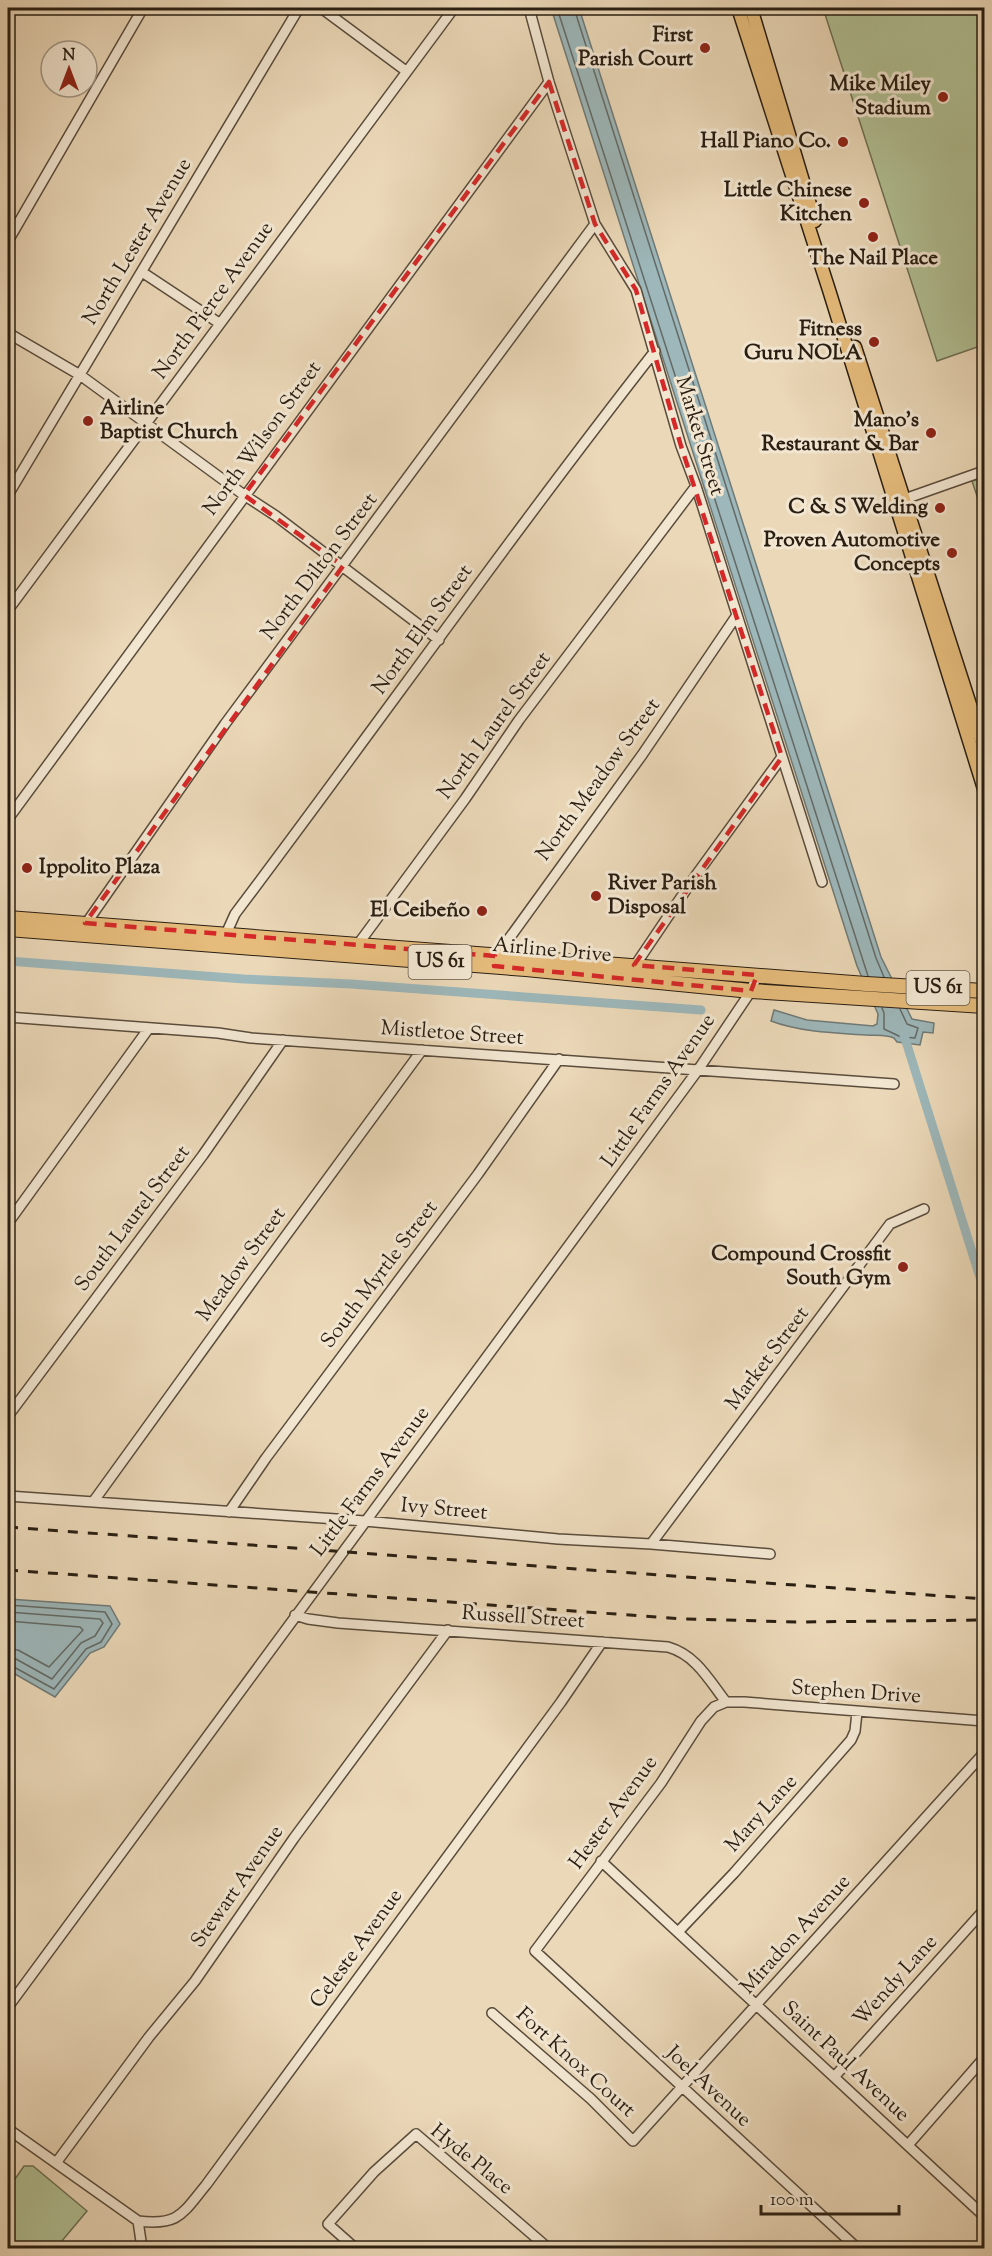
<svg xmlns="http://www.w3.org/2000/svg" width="992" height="2256" viewBox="0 0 992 2256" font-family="'Sorts Mill Goudy',serif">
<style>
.green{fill:#b1c094;stroke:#6d6f53;stroke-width:1.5}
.water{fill:#9db7ba;stroke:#6f7a77;stroke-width:1.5}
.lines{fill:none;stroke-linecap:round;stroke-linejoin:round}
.shore{stroke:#636a66;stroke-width:1.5}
.canal{stroke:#9db7ba;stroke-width:9}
.minor-casing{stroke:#5a4c3c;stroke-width:12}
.major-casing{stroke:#291e12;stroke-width:15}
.highway-casing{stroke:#291e12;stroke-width:16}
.minor{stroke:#f2e6d1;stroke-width:9}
.major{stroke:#e6bc7c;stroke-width:12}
.highway{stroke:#e6bc7c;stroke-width:14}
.rail{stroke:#291e12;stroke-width:3;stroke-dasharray:10 10;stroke-linecap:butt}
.marked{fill:none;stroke:#d62828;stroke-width:4.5;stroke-dasharray:12 8;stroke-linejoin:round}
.poi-dot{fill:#8f2418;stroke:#f2e6d1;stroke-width:2}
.labels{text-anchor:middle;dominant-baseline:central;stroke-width:6;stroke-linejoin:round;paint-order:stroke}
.shield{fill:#f2e6d1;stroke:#655a4b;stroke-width:1.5}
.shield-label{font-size:20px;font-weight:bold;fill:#291e12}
.poi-label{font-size:21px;font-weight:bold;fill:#291e12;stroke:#f2e6d1;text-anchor:end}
.street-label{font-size:21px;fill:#291e12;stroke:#f2e6d1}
</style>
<rect width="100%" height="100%" fill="#ebd8b8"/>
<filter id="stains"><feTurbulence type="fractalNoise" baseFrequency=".00333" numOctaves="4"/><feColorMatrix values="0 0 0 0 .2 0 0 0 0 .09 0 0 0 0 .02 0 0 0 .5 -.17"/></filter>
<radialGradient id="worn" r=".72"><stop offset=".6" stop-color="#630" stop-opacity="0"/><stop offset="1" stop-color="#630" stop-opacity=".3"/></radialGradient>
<path class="green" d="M823,8H984V339L982,340L983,345L937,361Z
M984,478V517L972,481Z
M24,2166H33L87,2211L56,2248H21L8,2239V2189Z"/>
<path class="water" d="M551,8H579L881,957L912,1019L934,1023L933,1033L923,1032L920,1045L897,1042L894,1038C885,1034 876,1036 866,1035C835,1033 800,1032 771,1021L774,1010L807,1020L873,1026L877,1024L878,1014L857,966Z
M8,1599L110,1606L120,1624L104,1647L90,1653L55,1697L8,1670Z"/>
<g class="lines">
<path class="shore" d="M557,8L868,976
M574,8L876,958L884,977
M882,1008L884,1013V1029L901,1037L915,1038L918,1028L907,1024L900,1009
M8,1605L105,1612L112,1624L101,1642L86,1649L54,1689L12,1666L8,1665
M8,1612L100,1619L103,1623L95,1636L81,1643L52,1679L16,1659L8,1658
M8,1621L80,1627L83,1630L49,1667L18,1650L8,1649"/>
<path class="canal" d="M8,961L244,979L351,984L701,1010
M903,1032L984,1290"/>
<defs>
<path id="minor" d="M321,8L406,71
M529,8L549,82L595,224L636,290L681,446L696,486L822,882
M8,241L143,8
M142,272L219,323
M8,333L80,375L244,495L276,516L439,640
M8,495L299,8
M899,501L984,471
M8,610L454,8
M8,819L549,82
M83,928L225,724L595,224
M226,934L235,914C376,727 511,535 655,351
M356,947L465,799L519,720L696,486
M495,958L642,755L737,615
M632,970L694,878L782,757
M8,1017L218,1033L251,1038L894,1084
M8,1223L149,1028
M8,1416L203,1155L283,1040
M8,1496L365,1521L558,1539L651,1544L770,1554
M93,1502L257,1275L422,1050
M229,1512L266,1458L478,1174L559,1059
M651,1544L890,1224L924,1209
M295,1615L308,1619L338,1623L668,1647C696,1655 709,1680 726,1702
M601,1861L984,2216
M678,1932L734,1873L851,1740L855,1731L857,1712
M8,2007L698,1070L751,991L757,975
M492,2013L591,2099L633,2141L984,1753
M835,2076L984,1910
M8,2129L138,2221C179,2226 182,2214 206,2185L561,1702L602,1642
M908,2145L984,2058
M56,2163L149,2037L195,1981L294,1838L448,1630
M138,2221L142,2248
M355,2248L328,2224L374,2172L416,2134L548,2248
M857,2248L535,1951L661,1783L701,1721L714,1707L726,1702H744L984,1721"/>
<path id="major" d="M738,8L829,290L984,789
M751,8L815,221
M855,347L984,748"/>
<path id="highway" d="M8,918L866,984L984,991
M8,929L526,969L751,991L984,1006"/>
</defs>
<use href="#minor" class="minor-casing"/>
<use href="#major" class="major-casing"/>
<use href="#highway" class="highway-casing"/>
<use href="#minor" class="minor"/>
<use href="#major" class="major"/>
<use href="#highway" class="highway"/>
<path class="rail" d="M8,1527L984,1599
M8,1570L684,1619L800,1622L984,1620"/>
</g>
<path class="marked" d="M549,82L595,224L636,290L681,446L782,757L634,965L757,975L751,991L494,966L495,956L85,923L343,566L244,495Z"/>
<g class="poi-dot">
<circle cx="705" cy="48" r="6"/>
<circle cx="943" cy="97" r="6"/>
<circle cx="843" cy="142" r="6"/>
<circle cx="864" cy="203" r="6"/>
<circle cx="873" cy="237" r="6"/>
<circle cx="874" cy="342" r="6"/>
<circle cx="88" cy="421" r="6"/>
<circle cx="931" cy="433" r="6"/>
<circle cx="940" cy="508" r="6"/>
<circle cx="952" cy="553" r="6"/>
<circle cx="27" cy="868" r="6"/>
<circle cx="596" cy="896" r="6"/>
<circle cx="482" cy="911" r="6"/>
<circle cx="903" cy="1267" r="6"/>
</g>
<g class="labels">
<g class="shield">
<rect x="408.5" y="945" width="63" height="34" rx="4.5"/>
<rect x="906.5" y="971" width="63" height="34" rx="4.5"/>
</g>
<g class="shield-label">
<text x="440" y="962">US 61</text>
<text x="938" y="988">US 61</text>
</g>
<g class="poi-label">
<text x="693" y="36">First<tspan x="693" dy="24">Parish Court</tspan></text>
<text x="931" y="85">Mike Miley<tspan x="931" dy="24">Stadium</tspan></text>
<text x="831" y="142">Hall Piano Co.</text>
<text x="852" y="191">Little Chinese<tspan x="852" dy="24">Kitchen</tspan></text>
<text x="873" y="259" text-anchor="middle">The Nail Place</text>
<text x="862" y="330">Fitness<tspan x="862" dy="24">Guru NOLA</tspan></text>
<text x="100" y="409" text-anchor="start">Airline<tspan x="100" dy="24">Baptist Church</tspan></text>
<text x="919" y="421">Mano's<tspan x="919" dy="24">Restaurant &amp; Bar</tspan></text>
<text x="928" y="508">C &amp; S Welding</text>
<text x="940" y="541">Proven Automotive<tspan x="940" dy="24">Concepts</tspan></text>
<text x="39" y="868" text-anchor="start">Ippolito Plaza</text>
<text x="608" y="884" text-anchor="start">River Parish<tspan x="608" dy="24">Disposal</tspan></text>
<text x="470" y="911">El Ceibeño</text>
<text x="891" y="1255">Compound Crossfit<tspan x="891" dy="24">South Gym</tspan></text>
</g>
<g class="street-label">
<text transform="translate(138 242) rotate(-59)">North Lester Avenue</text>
<text transform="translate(214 301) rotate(-54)">North Pierce Avenue</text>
<text transform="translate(699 436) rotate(73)">Market Street</text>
<text transform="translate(263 439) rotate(-54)">North Wilson Street</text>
<text transform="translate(320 567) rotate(-53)">North Dilton Street</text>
<text transform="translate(423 630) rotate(-54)">North Elm Street</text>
<text transform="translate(495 726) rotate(-54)">North Laurel Street</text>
<text transform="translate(599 780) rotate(-54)">North Meadow Street</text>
<text transform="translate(552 951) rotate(5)">Airline Drive</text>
<text transform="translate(452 1034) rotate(4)">Mistletoe Street</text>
<text transform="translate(659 1091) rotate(-55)">Little Farms Avenue</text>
<text transform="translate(133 1219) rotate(-53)">South Laurel Street</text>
<text transform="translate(242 1265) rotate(-54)">Meadow Street</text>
<text transform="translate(380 1275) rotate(-53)">South Myrtle Street</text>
<text transform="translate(768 1359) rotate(-53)">Market Street</text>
<text transform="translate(371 1482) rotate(-53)">Little Farms Avenue</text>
<text transform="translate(444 1510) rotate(5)">Ivy Street</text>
<text transform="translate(523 1618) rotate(4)">Russell Street</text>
<text transform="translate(856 1693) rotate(4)">Stephen Drive</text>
<text transform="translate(614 1813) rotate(-54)">Hester Avenue</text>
<text transform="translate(762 1814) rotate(-48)">Mary Lane</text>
<text transform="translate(238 1887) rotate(-55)">Stewart Avenue</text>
<text transform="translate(796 1935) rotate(-48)">Miradon Avenue</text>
<text transform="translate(357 1949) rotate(-54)">Celeste Avenue</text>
<text transform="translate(896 1981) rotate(-48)">Wendy Lane</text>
<text transform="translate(845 2062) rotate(43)">Saint Paul Avenue</text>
<text transform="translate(575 2063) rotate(42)">Fort Knox Court</text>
<text transform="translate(708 2087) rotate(43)">Joel Avenue</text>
<text transform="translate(471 2160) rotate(39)">Hyde Place</text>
</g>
</g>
<rect width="992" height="2256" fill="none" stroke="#ebd8b8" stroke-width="30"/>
<rect x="9" y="9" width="974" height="2238" fill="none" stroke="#291e12" stroke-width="3"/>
<rect x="15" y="15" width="962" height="2226" fill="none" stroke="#291e12" stroke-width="1.5"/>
<g transform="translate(69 69)"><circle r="28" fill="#f2e6d1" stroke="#a29685" stroke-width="1.5"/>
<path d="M0-4.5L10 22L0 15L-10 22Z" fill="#8f2418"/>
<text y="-9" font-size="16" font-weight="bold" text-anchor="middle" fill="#291e12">N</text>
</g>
<path d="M761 2205v9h138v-9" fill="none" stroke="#291e12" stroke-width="3"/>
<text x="770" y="2205" font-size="18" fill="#291e12" stroke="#f2e6d1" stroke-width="4.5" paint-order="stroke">100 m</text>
<rect width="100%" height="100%" filter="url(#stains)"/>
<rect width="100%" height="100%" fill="url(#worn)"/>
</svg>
